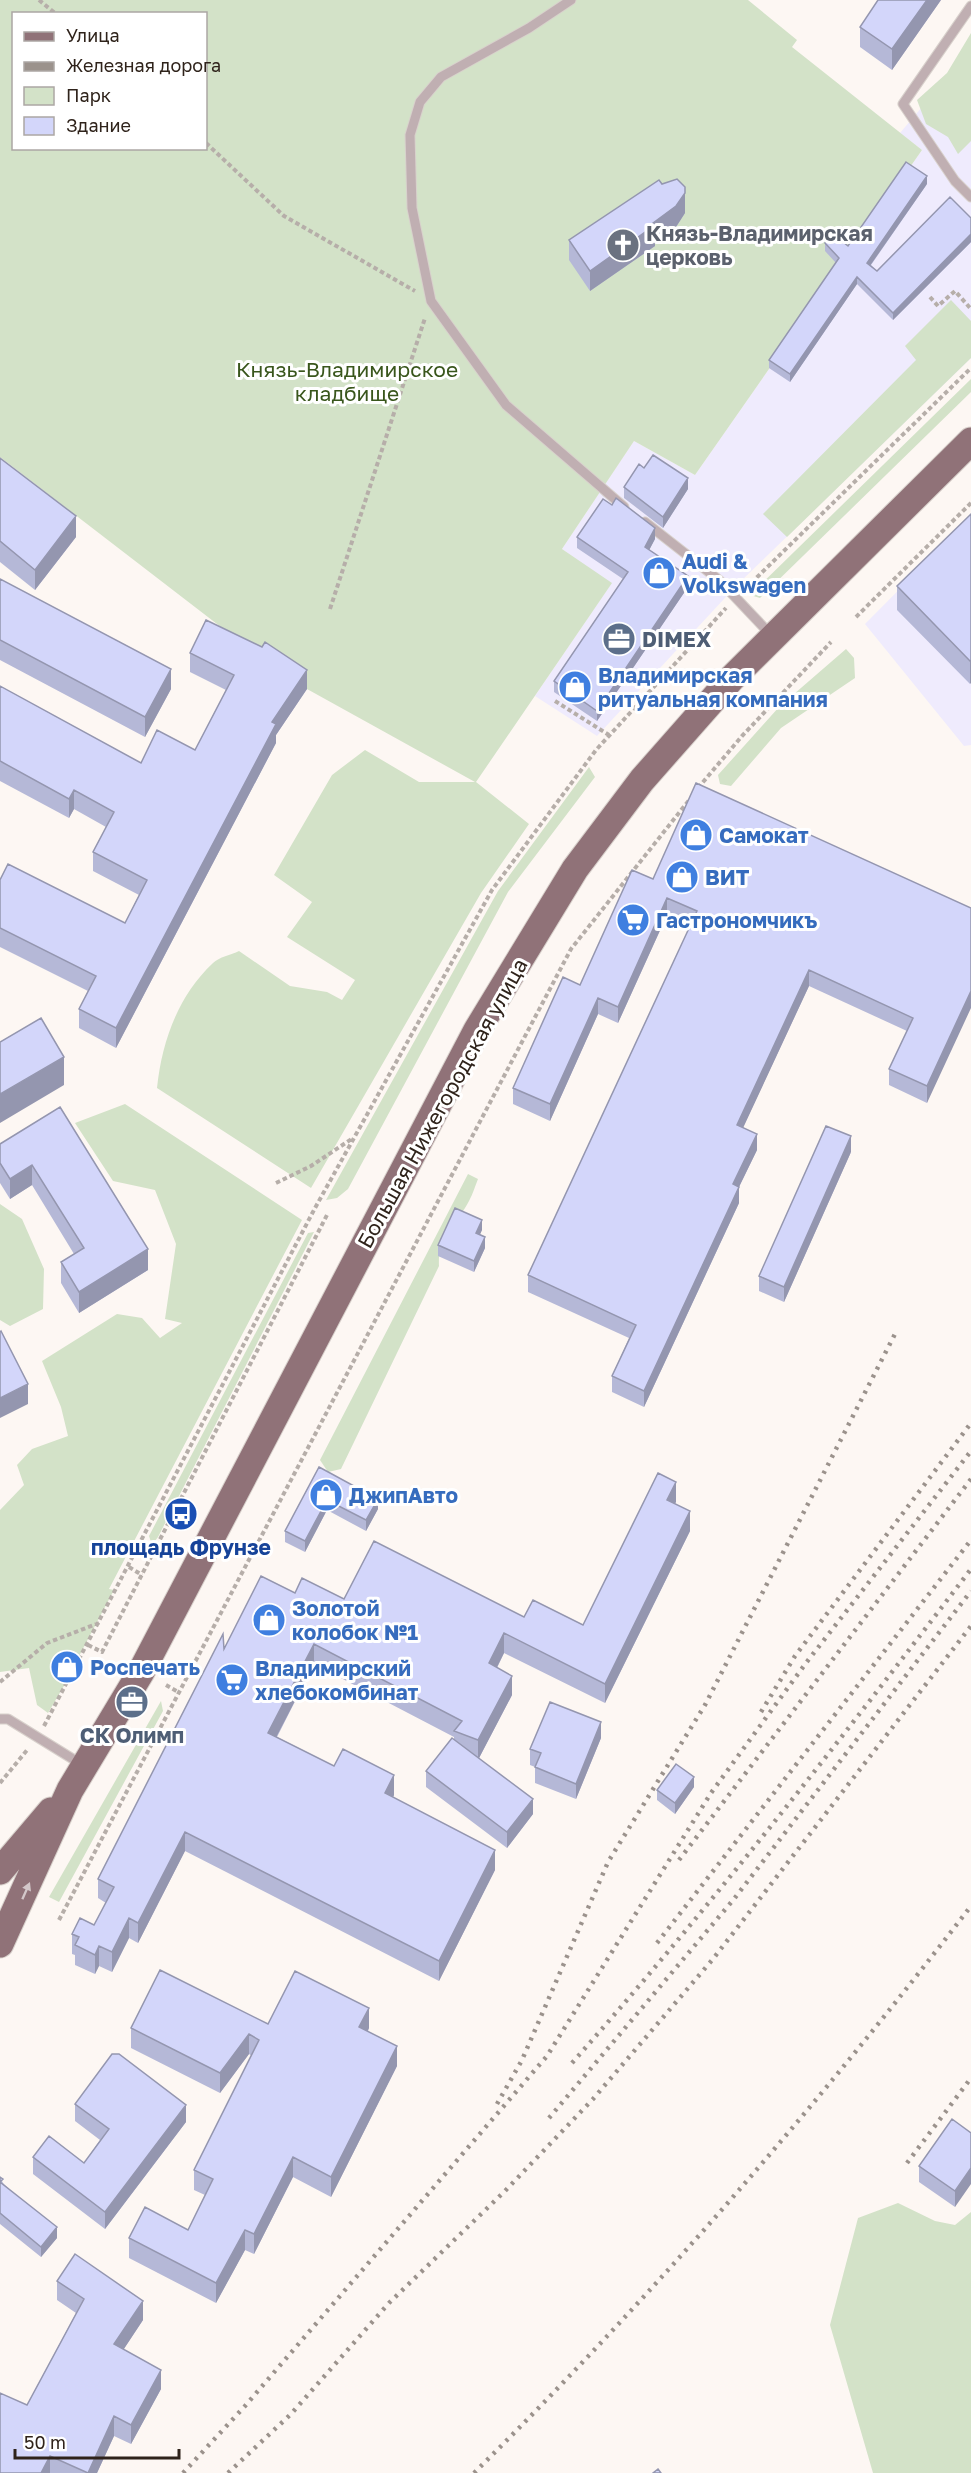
<svg xmlns="http://www.w3.org/2000/svg" width="971" height="2473" viewBox="0 0 971 2473" font-family="'Golos Text',sans-serif">
<style>
.commercial{fill:#efebfd}
.green{fill:#d3e2c8;fill-rule:evenodd}
.lines{fill:none;stroke-linecap:round;stroke-linejoin:round}
.lane-casing{stroke:#d8d1cc;stroke-width:11}
.primary-casing{stroke:#d8d1cc;stroke-width:29}
.path{stroke:#b6aea9;stroke-width:4;stroke-dasharray:4.5 3;stroke-linecap:butt}
.lane{stroke:#c0afb2;stroke-width:9}
.primary{stroke:#907278;stroke-width:27}
.rail{stroke:#9b928c;stroke-width:4.5;stroke-dasharray:3 6;stroke-linecap:butt}
.wall{fill:#b5b8d7}
.shaded-wall{fill:#9496af}
.building{fill:#d3d6fa;stroke:#9496af;stroke-width:1.5}
.oneway{fill:#d3c7c9}
.labels{text-anchor:middle;dominant-baseline:central;stroke-width:6;stroke-linejoin:round;paint-order:stroke}
.worship-label{font-size:21px;font-weight:bold;fill:#5b616d;stroke:#fff;text-anchor:start}
.park-label{font-size:21px;fill:#39561c;stroke:#fff}
.shop-label{font-size:21px;font-weight:bold;fill:#366cbe;stroke:#fff;text-anchor:start}
.service-label{font-size:21px;font-weight:bold;fill:#4e5e75;stroke:#fff;text-anchor:start}
.street-label{font-size:21px;fill:#2f231b;stroke:#fff}
.transit-label{font-size:21px;font-weight:bold;fill:#164399;stroke:#fff}
</style>
<rect width="100%" height="100%" fill="#fdf7f3"/>
<path class="commercial" d="M971,49V358L736,586L597,736L535,696L611,584L562,549L634,441L695,475L922,150L900,133Z
M971,517V745L964,746L865,624Z"/>
<path class="green" d="M0,0H748L797,40L792,47L922,150L695,475L634,441L562,549L612,583L476,782L529,824L481,893L311,1188L157,1088C162,1041 178,996 213,963C219,957 231,955 239,951L290,986L327,992L342,1000L355,980L287,937L312,902L274,875L332,775L365,750L419,782H475L307,689L265,661L0,457ZM14,14H206V148H14Z
M971,33V141L958,154L948,137L926,124L917,100L947,73Z
M951,300L971,321V358L787,537L763,514L916,360L905,346Z
M971,379V392L760,598L750,595Z
M846,649L854,658L855,678L781,728L731,786L720,784L718,775L779,707Z
M589,767L595,777L508,892L348,1189L337,1198L326,1200L498,891Z
M125,1104L302,1220L109,1589L114,1590L78,1658L65,1654L56,1674L68,1679L48,1713L37,1705L29,1668L0,1672V1510L24,1485L17,1465L32,1449L68,1436L61,1407L42,1361L117,1314L142,1318L160,1338L182,1323L165,1319L176,1244L155,1190L113,1181L75,1123Z
M468,1174L478,1179C475,1186 473,1194 469,1201C458,1222 437,1240 439,1266L341,1469L328,1472L320,1460Z
M0,1204L22,1219L44,1269L43,1309L10,1326L0,1320Z
M314,1232L158,1537L152,1545L149,1536L308,1233Z
M161,1701L163,1711L59,1902L49,1897Z
M898,2203L935,2221L955,2225L971,2212V2473H873L830,2325L858,2218Z"/>
<g class="lines">
<defs>
<path id="lane" d="M571,0L529,28L441,77L420,102L410,135L412,208L431,301L506,405L624,507
M971,6L903,104L955,181L971,197
M645,522L719,580L771,635
M0,1719H8L81,1764"/>
<path id="primary" d="M0,1871L51,1811
M0,1944L70,1790L141,1672L477,1030L575,869L642,780L731,679L971,441"/>
</defs>
<use href="#lane" class="lane-casing"/>
<use href="#primary" class="primary-casing"/>
<path class="path" d="M39,0L56,14
M206,143L284,216L415,291
M930,297L938,306L955,291L971,309
M746,588L971,368
M330,609L425,318
M856,617L971,503
M555,701L609,735
M698,788L742,736L831,642
M276,1183L311,1166L353,1138
M129,1567L142,1575
M88,1645L102,1652L327,1215
M0,1682L47,1643L99,1623
M166,1685L180,1693
M44,1726L315,1208L492,890L596,750L726,608
M0,1783L28,1749
M59,1920L571,949L690,799"/>
<use href="#lane" class="lane"/>
<use href="#primary" class="primary"/>
<path class="rail" d="M761,1712L795,1656L971,1423
M679,1860L971,1479
M657,1943L971,1540
M572,2063C713,1904 842,1738 971,1569
M497,2104L522,2060L608,1862L705,1705L897,1330
M549,2118L734,1899L971,1591
M907,2163L971,2078
M183,2473L245,2406L547,2056L711,1793L806,1663L971,1451
M228,2473L291,2414L389,2303L505,2191L593,2099L713,1959L971,1626
M474,2473C653,2296 818,2105 971,1906"/>
</g>
<path class="wall" d="M941,0L892,70L860,47V27Z
M927,184L871,265L877,271L971,218V242L893,320L857,284L790,382L769,368V360L836,263L825,251V243L848,246Z
M685,213L676,227L655,242V246L590,291L569,260V240Z
M0,458L76,537L35,590L0,562Z
M644,468L688,489L663,528L624,498V487Z
M971,514L970,684L897,610V586Z
M577,537L655,539L649,550L688,587L597,721L554,692V681L623,579L577,548Z
M0,579L171,689L145,737L0,660Z
M190,653L307,689L276,735V743L116,1048L79,1028V1009L88,991L0,947V880L125,923L139,895L93,871V852L106,827L74,809L69,818L0,781V686L141,763L195,750L226,690L190,672Z
M653,879L971,908L927,1103L889,1085V1069L907,1031L809,986L743,1127L757,1150L739,1187V1203L644,1407L612,1392V1376L629,1338L528,1292V1275L691,925L667,915L618,1023L598,1014L550,1121L513,1104V1088L580,985Z
M60,1107L148,1270L79,1313L61,1283V1262L74,1254L32,1185L10,1199L0,1183V1144Z
M851,1152L784,1302L759,1291V1276Z
M482,1230L479,1235L485,1248L474,1272L438,1256V1245Z
M319,1467L378,1509L366,1531L327,1510L305,1552L285,1542V1531Z
M676,1502L675,1504L690,1531L605,1703L504,1653L497,1668L512,1695L479,1758L533,1814L507,1848L426,1787V1771L454,1739V1737L314,1664L277,1737L334,1766L394,1795L393,1797L495,1870L439,1981L185,1851L138,1943L129,1938L112,1972L99,1966L95,1974L75,1965V1955L72,1954V1934L94,1925L106,1903L98,1898V1879L224,1649L295,1593L524,1617L583,1625Z
M601,1738L576,1799L535,1783V1767L530,1765V1749Z
M694,1787L675,1814L657,1800V1790Z
M268,2024L369,2028L368,2031L397,2066L331,2197L293,2177L254,2254L245,2250L216,2303L129,2258V2238L188,2230L205,2195L194,2190V2170L252,2056L249,2054L220,2093L131,2048V2028Z
M75,2104L186,2122L105,2229L33,2174V2157L84,2163L100,2140L75,2121Z
M971,2133L955,2207L919,2182V2166Z
M0,2177L3,2183L57,2238L41,2257L0,2224Z
M57,2281L143,2320L123,2350L161,2389L131,2444L114,2436L97,2473H0L27,2405L76,2313L57,2300Z"/>
<path class="shaded-wall" d="M927,0H941L892,70V49Z
M927,176V184L867,270V263Z
M685,193V213L676,227L655,242V246L590,291V271L653,223Z
M971,234V242L893,320V313Z
M857,277V284L790,382V374Z
M688,478V489L663,528V517Z
M76,516V537L35,590V570Z
M655,528V539L645,558V547Z
M688,576V587L597,721V711Z
M971,660V683L970,684V661Z
M171,669V689L145,737V717Z
M307,670V689L276,735V743L116,1048V1028L272,722Z
M74,790V809L69,818V799Z
M667,898V915L618,1023V1007Z
M809,970V986L737,1141V1125Z
M971,991V1008L927,1103V1086Z
M598,998V1014L550,1121V1104Z
M64,1057V1085L0,1123V1094Z
M757,1134V1150L739,1187V1203L644,1407V1391L733,1184Z
M851,1136V1152L784,1302V1287Z
M32,1165V1185L10,1199V1179Z
M482,1220V1230L476,1244V1233Z
M485,1237V1248L474,1272V1261Z
M148,1249V1270L79,1313V1292Z
M28,1384V1404L0,1418V1398Z
M676,1482V1502L667,1519V1500Z
M378,1499V1509L366,1531V1520Z
M327,1500V1510L305,1552V1541Z
M690,1511V1531L605,1703V1684Z
M504,1633V1653L489,1683V1663Z
M314,1644V1664L268,1753V1733Z
M512,1676V1695L478,1760V1740Z
M601,1722V1738L576,1799V1784Z
M394,1775V1795L385,1813V1793Z
M694,1777V1787L675,1814V1803Z
M533,1799V1814L507,1848V1832Z
M185,1832V1851L138,1943V1923Z
M495,1850V1870L439,1981V1961Z
M129,1918V1938L112,1972V1952Z
M99,1946V1966L95,1974V1955Z
M369,2008V2028L359,2047V2027Z
M249,2034V2054L220,2093V2073Z
M397,2046V2066L331,2197V2177Z
M186,2105V2122L105,2229V2212Z
M293,2157V2177L254,2254V2234Z
M971,2168V2184L955,2207V2191Z
M57,2227V2238L41,2257V2247Z
M245,2230V2250L216,2303V2283Z
M143,2301V2320L114,2364V2344Z
M161,2370V2389L131,2444V2425Z
M114,2416V2436L97,2473H88Z
M50,2456V2473H41Z"/>
<path class="building" d="M878,0H927L892,49L860,27Z
M906,162L927,176L867,263L877,271L950,197L971,218V234L893,313L857,277L790,374L769,360L839,258L825,243L833,234L848,246Z
M677,179L685,187V193L676,206L653,223L655,225L590,271L569,240L659,180L662,184Z
M653,455L688,478L663,517L624,487L639,464L644,468Z
M0,458L76,516L35,570L0,541Z
M616,498L655,528L645,547L688,576L597,711L554,681L628,572L577,537L603,499L612,505Z
M971,514V660L970,661L897,586Z
M0,579L171,669L145,717L0,640Z
M206,620L262,647L265,642L307,670L272,722L276,724L116,1028L79,1009L96,976L0,928V880L8,864L125,923L147,880L93,852L114,812L74,790L69,799L0,761V686L141,763L157,730L195,750L234,675L190,653Z
M696,783L971,908V991L927,1086L889,1069L913,1018L809,970L737,1125L757,1134L733,1184L739,1187L644,1391L612,1376L636,1325L528,1275L697,911L667,898L618,1007L598,998L550,1104L513,1088L563,977L580,985L632,870L653,879Z
M41,1018L64,1057L0,1094V1042Z
M60,1107L148,1249L79,1292L61,1262L84,1248L32,1165L10,1179L0,1163V1144Z
M826,1126L851,1136L784,1287L759,1276Z
M455,1208L482,1220L476,1233L485,1237L474,1261L438,1245Z
M1,1331L28,1384L0,1398V1332Z
M319,1467L378,1499L366,1520L327,1500L305,1541L285,1531Z
M658,1473L676,1482L667,1500L690,1511L605,1684L504,1633L489,1663L512,1676L478,1740L454,1731L462,1721L314,1644L268,1733L334,1766L343,1749L394,1775L385,1793L495,1850L439,1961L185,1832L138,1923L129,1918L112,1952L99,1946L95,1955L75,1945L79,1937L72,1934L80,1918L94,1925L114,1887L98,1879L223,1634L224,1649L261,1576L295,1593L302,1578L344,1599L374,1541L524,1617L533,1600L583,1625Z
M550,1702L601,1722L576,1784L535,1767L541,1753L530,1749Z
M452,1738L533,1799L507,1832L426,1771Z
M676,1764L694,1777L675,1803L657,1790Z
M160,1970L268,2024L295,1971L369,2008L359,2027L397,2046L331,2177L293,2157L254,2234L245,2230L216,2283L129,2238L145,2207L188,2230L213,2179L194,2170L259,2040L249,2034L220,2073L131,2028Z
M112,2054H119L186,2105L105,2212L33,2157L49,2136L84,2163L109,2129L75,2104Z
M952,2119L971,2133V2168L955,2191L919,2166Z
M0,2177L3,2179L0,2182L57,2227L41,2247L0,2213Z
M75,2254L143,2301L114,2344L161,2370L131,2425L114,2416L88,2473L50,2456L41,2473H0V2393L27,2405L84,2299L57,2281Z
M658,2469L661,2473H653Z"/>
<defs><path id="oneway-solid" d="M-6-.8H1V-3.2L6.5 0L1 3.2V.8H-6Z" transform="scale(1.5)"/></defs>
<use class="oneway" href="#oneway-solid" transform="translate(26 1891) rotate(-66)"/>
<defs>
<symbol id="church-disc" viewBox="-11 -11 22 22"><circle r="9.5" fill="#6b7280" stroke="#fff"/><path d="M-1.2-6h2.4v3.5h3.3v2.4h-3.3V6h-2.4V-.1h-3.3v-2.4h3.3Z" fill="#fff"/></symbol>
<symbol id="shop-disc" viewBox="-11 -11 22 22"><circle r="9.5" fill="#3f7fe0" stroke="#fff"/><path d="M-5-2.5h2.3a2.7 3.5 0 0 1 5.4 0H5L5.5 6h-11ZM-1.5-2.5h3a1.5 2.3 0 0 0-3 0Z" fill="#fff"/></symbol>
<symbol id="office-disc" viewBox="-11 -11 22 22"><circle r="9.5" fill="#5c6f8a" stroke="#fff"/><path d="M-6-3h4V-5.5h4V-3h4V5H-6ZM-1-4.5V-3h2v-1.5ZM-6 0V1H6V0Z" fill="#fff"/></symbol>
<symbol id="supermarket-disc" viewBox="-11 -11 22 22"><circle r="9.5" fill="#3f7fe0" stroke="#fff"/><path d="M-6-5.5h2.5l.6 2H6L4.5 2H-2.5L-4.4-4H-6ZM-1.5 3.2a1.3 1.3 0 1 0 .1 0ZM3 3.2a1.3 1.3 0 1 0 .1 0Z" fill="#fff"/></symbol>
<symbol id="bus-disc" viewBox="-11 -11 22 22"><circle r="9.5" fill="#1a4fb4" stroke="#fff"/><path d="M-5-6H5V4H4V6H2V4H-2V6H-4V4H-5ZM-3.5-4V0h7V-4ZM-3.5 1.2v1.5H-2V1.2ZM2 1.2v1.5H3.5V1.2Z" fill="#fff"/></symbol>
</defs>
<g fill-rule="evenodd">
<use href="#church-disc" x="604" y="226" width="38" height="38"/>
<use href="#shop-disc" x="640" y="554" width="38" height="38"/>
<use href="#office-disc" x="600" y="620" width="38" height="38"/>
<use href="#shop-disc" x="556" y="668" width="38" height="38"/>
<use href="#shop-disc" x="677" y="816" width="38" height="38"/>
<use href="#shop-disc" x="663" y="858" width="38" height="38"/>
<use href="#supermarket-disc" x="614" y="901" width="38" height="38"/>
<use href="#shop-disc" x="307" y="1476" width="38" height="38"/>
<use href="#bus-disc" x="162" y="1495" width="38" height="38"/>
<use href="#shop-disc" x="250" y="1601" width="38" height="38"/>
<use href="#shop-disc" x="48" y="1648" width="38" height="38"/>
<use href="#supermarket-disc" x="213" y="1661" width="38" height="38"/>
<use href="#office-disc" x="113" y="1683" width="38" height="38"/>
</g>
<g class="labels">
<g class="worship-label">
<text x="646" y="233">Князь-Владимирская<tspan x="646" dy="24">церковь</tspan></text>
</g>
<g class="park-label">
<text x="347" y="369">Князь-Владимирское<tspan x="347" dy="24">кладбище</tspan></text>
</g>
<g class="shop-label">
<text x="682" y="561">Audi &amp;<tspan x="682" dy="24">Volkswagen</tspan></text>
<text x="598" y="675">Владимирская<tspan x="598" dy="24">ритуальная компания</tspan></text>
<text x="719" y="835">Самокат</text>
<text x="705" y="877">ВИТ</text>
<text x="656" y="920">Гастрономчикъ</text>
<text x="349" y="1495">ДжипАвто</text>
<text x="292" y="1608">Золотой<tspan x="292" dy="24">колобок №1</tspan></text>
<text x="90" y="1667">Роспечать</text>
<text x="255" y="1668">Владимирский<tspan x="255" dy="24">хлебокомбинат</tspan></text>
</g>
<g class="service-label">
<text x="642" y="639">DIMEX</text>
<text x="132" y="1735" text-anchor="middle">СК Олимп</text>
</g>
<g class="street-label">
<text transform="translate(442 1103) rotate(-61)">Большая Нижегородская улица</text>
</g>
<g class="transit-label">
<text x="181" y="1547">площадь Фрунзе</text>
</g>
</g>
<rect x="12" y="12" width="195" height="138" fill="#ffffff" stroke="#aca7a4" stroke-width="1.5"/>
<rect x="24" y="32" width="30" height="9" fill="#907278" stroke="#aca7a4" stroke-width="1.5"/>
<text x="66" y="42" font-size="18" fill="#2f231b">Улица</text>
<rect x="24" y="62" width="30" height="9" fill="#9b928c" stroke="#aca7a4" stroke-width="1.5"/>
<text x="66" y="72" font-size="18" fill="#2f231b">Железная дорога</text>
<rect x="24" y="87" width="30" height="18" fill="#d3e2c8" stroke="#aca7a4" stroke-width="1.5"/>
<text x="66" y="102" font-size="18" fill="#2f231b">Парк</text>
<rect x="24" y="117" width="30" height="18" fill="#d3d6fa" stroke="#aca7a4" stroke-width="1.5"/>
<text x="66" y="132" font-size="18" fill="#2f231b">Здание</text>
<path d="M15 2449v9h164v-9" fill="none" stroke="#2f231b" stroke-width="3"/>
<text x="24" y="2449" font-size="18" fill="#2f231b" stroke="#ffffff" stroke-width="4.5" paint-order="stroke">50 m</text>
</svg>
